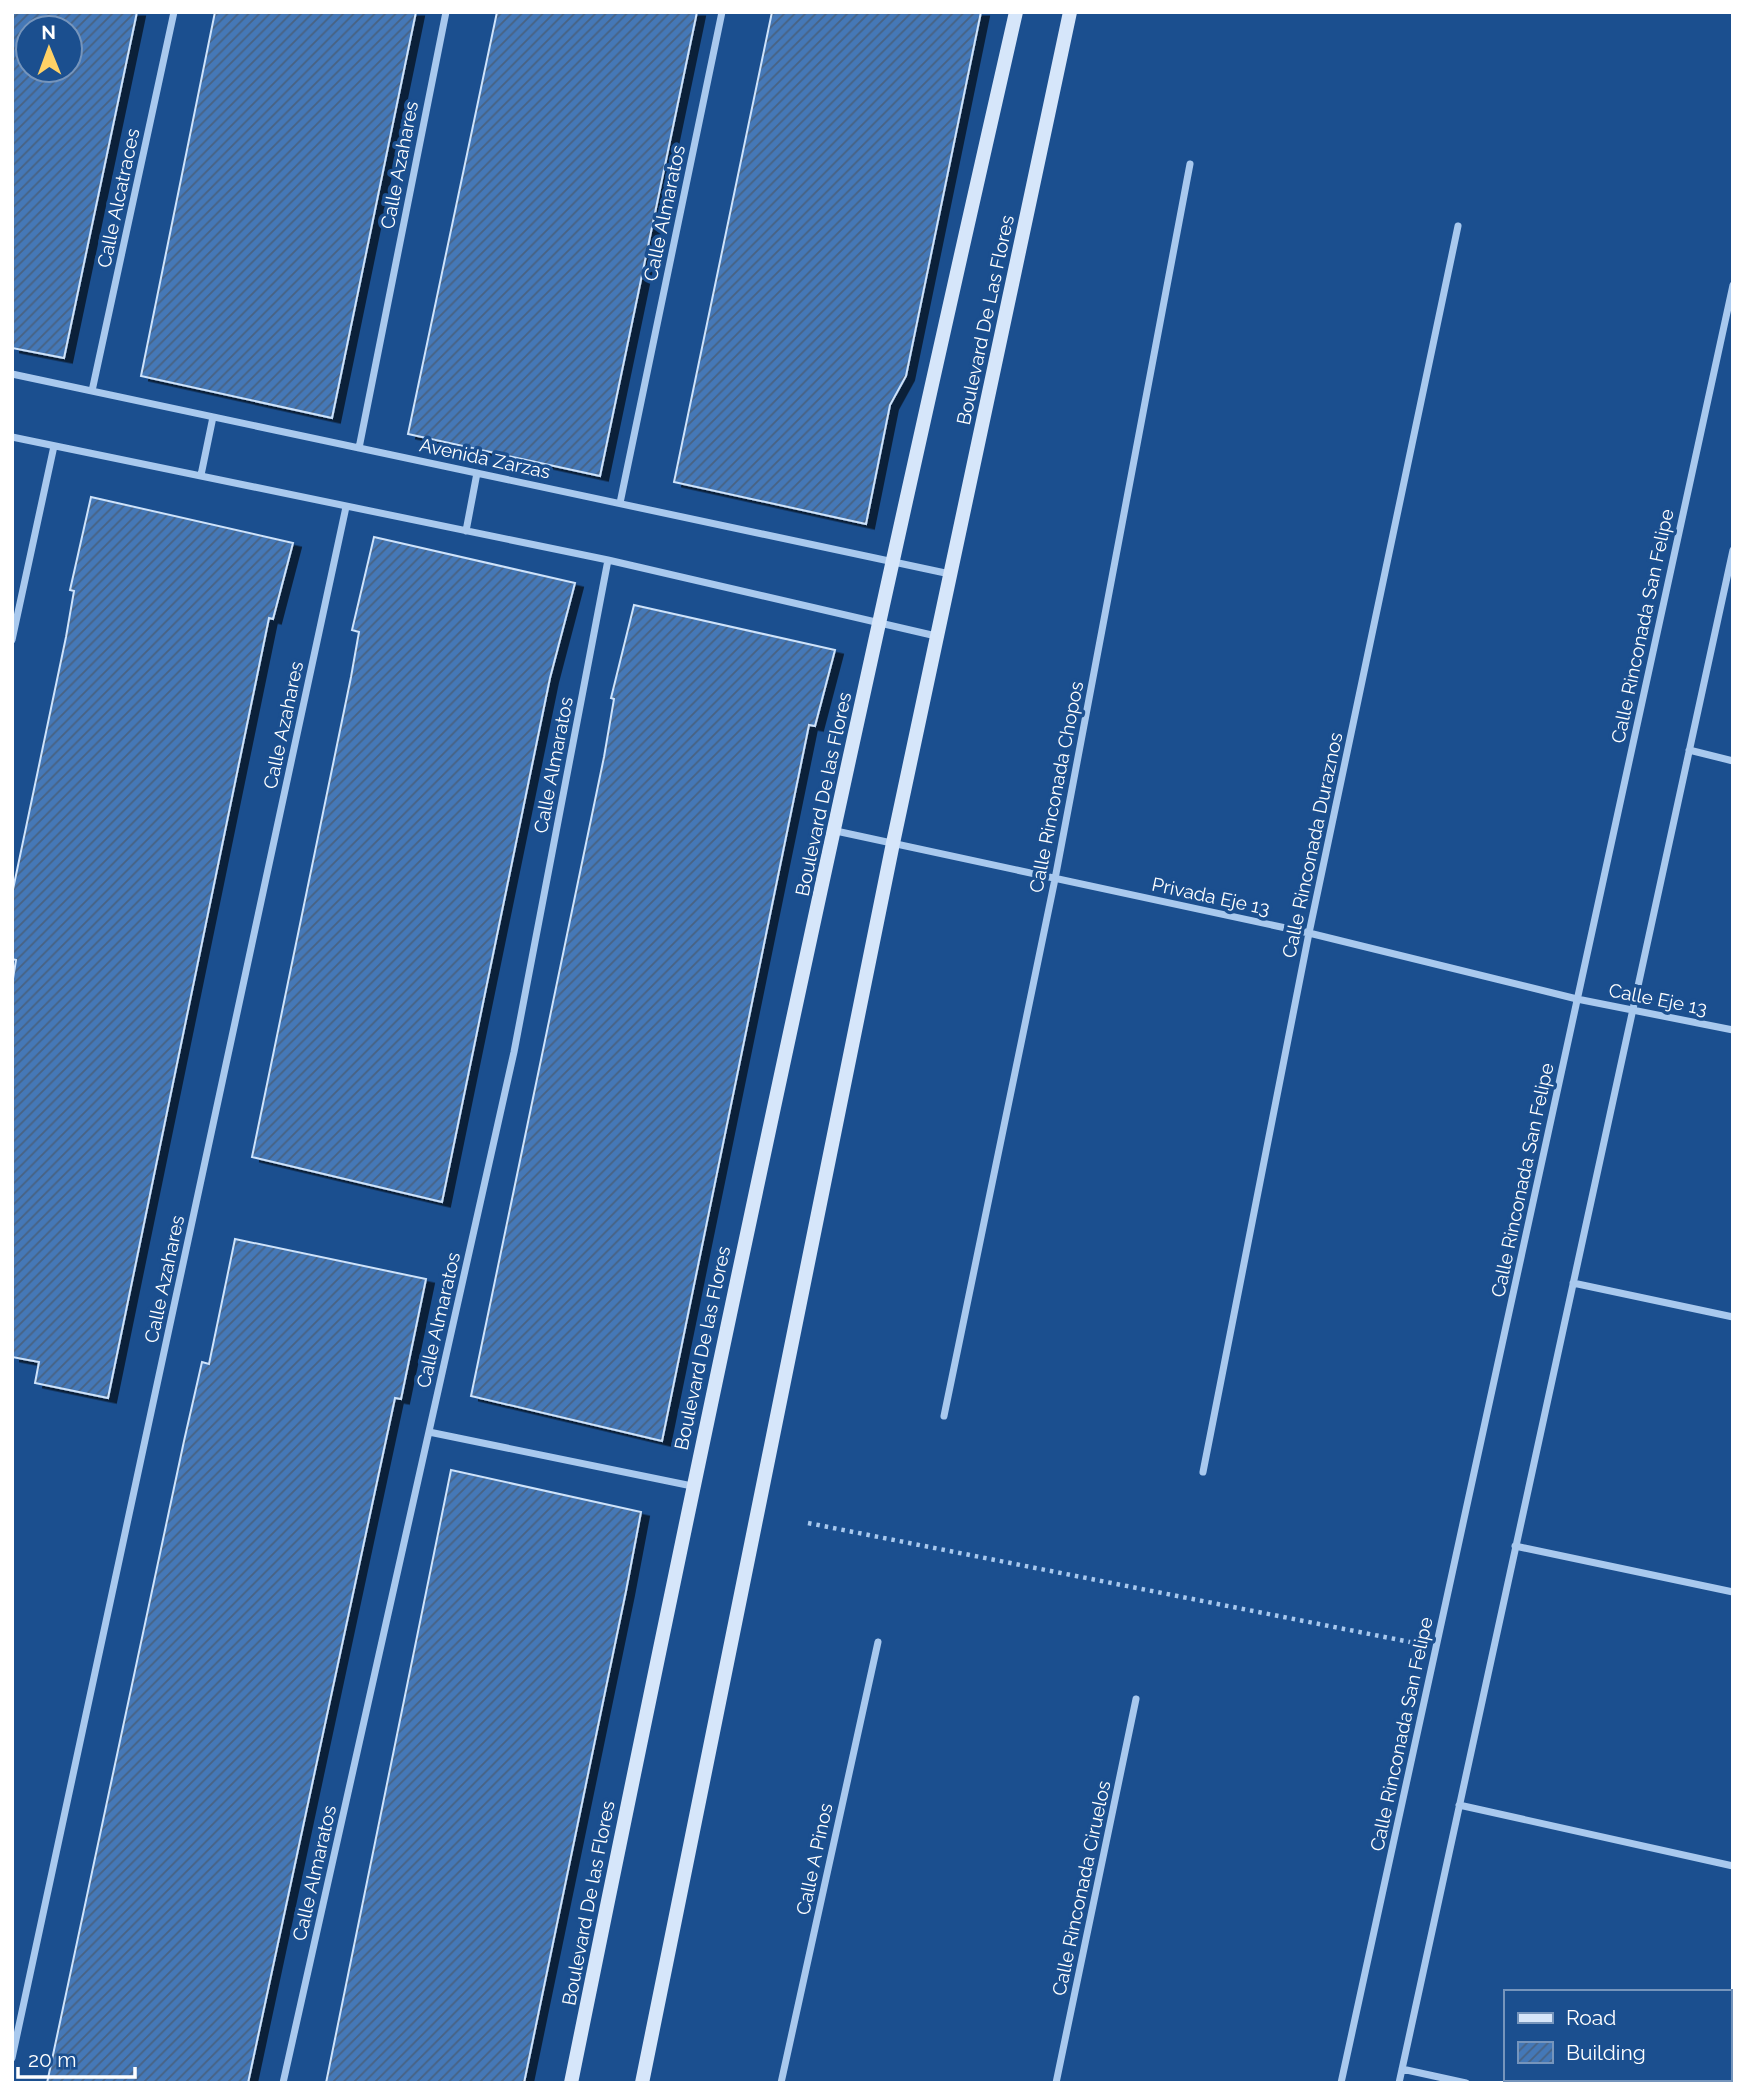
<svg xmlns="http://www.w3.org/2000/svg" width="1745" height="2095" viewBox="0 0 1745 2095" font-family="Raleway,sans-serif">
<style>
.building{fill:url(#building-hatch);stroke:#cfe3fa;stroke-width:2;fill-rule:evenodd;filter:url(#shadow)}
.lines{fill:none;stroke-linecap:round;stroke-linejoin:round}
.path{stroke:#a9c9ee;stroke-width:4.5;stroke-dasharray:3.5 5;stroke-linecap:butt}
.street{stroke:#a9c9ee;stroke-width:7}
.secondary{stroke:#d6e6fa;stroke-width:14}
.labels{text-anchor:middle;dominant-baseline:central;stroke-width:7;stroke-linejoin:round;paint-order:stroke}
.street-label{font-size:19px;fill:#fff;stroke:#1b4f8f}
</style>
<defs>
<pattern id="building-hatch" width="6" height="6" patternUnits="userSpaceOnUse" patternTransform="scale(1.75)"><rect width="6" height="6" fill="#4478b7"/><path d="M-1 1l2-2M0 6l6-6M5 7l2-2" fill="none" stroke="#486282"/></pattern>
<filter id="shadow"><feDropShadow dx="8" dy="4.5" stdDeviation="0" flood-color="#0009"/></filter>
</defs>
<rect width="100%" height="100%" fill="#1b4f8f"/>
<path class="building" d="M12,12H137L64,358L12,348ZM28,28H70V70H28Z
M215,12H416L332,418L141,376Z
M497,12H697L600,476L408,434Z
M772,12H981L906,376L890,405L866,524L674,482Z
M91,497L293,543L273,619L269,618L108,1398L35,1383L39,1362L12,1357V985L16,960L12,959V894L66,637L74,591L70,590Z
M374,537L575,583L550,678L442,1202L252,1157L351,677L359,632L352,630Z
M634,605L835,650L815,726L809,725L662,1441L471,1396L604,757L614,699L611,698Z
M235,1239L426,1279L401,1399L395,1398L248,2083H47L184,1441L202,1362L209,1364Z
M451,1470L641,1512L626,1591L524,2083H326Z"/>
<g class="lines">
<path class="path" d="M808,1523L1415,1643"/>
<path class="street" d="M12,374L950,574
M92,391L174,12
M12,437L608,560L936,636
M359,448L446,12
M201,475L213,417
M620,503L722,12
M466,531L477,473
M12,640L54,446
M1689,750L1733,761
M836,831L1309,933L1577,999L1733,1030
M1573,1283L1733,1317
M944,1416L1055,879L1190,164
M429,1432L692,1486
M1203,1472L1309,933L1458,226
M1515,1546L1733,1592
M1459,1805L1733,1866
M12,2058L346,507
M1402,2069L1466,2083
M283,2083L514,1052L608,560
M781,2083L878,1642
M1056,2083L1136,1699
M1341,2083L1733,285
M1399,2083L1733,550"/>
<path class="secondary" d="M571,2083C711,1391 859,700 1016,12
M642,2083L893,843L1070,12"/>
</g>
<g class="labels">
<g class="street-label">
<text transform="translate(399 165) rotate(-79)">Calle Azahares</text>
<text transform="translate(118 198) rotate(-78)">Calle Alcatraces</text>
<text transform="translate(664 213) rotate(-78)">Calle Almaratos</text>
<text transform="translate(985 320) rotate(-78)">Boulevard De Las Flores</text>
<text transform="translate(485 458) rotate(12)">Avenida Zarzas</text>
<text transform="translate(1642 626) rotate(-78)">Calle Rinconada San Felipe</text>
<text transform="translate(283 725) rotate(-78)">Calle Azahares</text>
<text transform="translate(553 765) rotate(-79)">Calle Almaratos</text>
<text transform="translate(1056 787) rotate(-79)">Calle Rinconada Chopos</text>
<text transform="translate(823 794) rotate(-78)">Boulevard De las Flores</text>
<text transform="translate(1312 845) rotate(-78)">Calle Rinconada Duraznos</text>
<text transform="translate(1211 896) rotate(12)">Privada Eje 13</text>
<text transform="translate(1658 999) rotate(11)">Calle Eje 13</text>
<text transform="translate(1522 1180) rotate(-78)">Calle Rinconada San Felipe</text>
<text transform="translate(164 1279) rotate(-78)">Calle Azahares</text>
<text transform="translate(438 1320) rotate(-77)">Calle Almaratos</text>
<text transform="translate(702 1348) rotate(-78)">Boulevard De las Flores</text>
<text transform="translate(1401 1734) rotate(-78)">Calle Rinconada San Felipe</text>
<text transform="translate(814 1859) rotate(-78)">Calle A Pinos</text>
<text transform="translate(314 1873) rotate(-77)">Calle Almaratos</text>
<text transform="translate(1081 1888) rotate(-78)">Calle Rinconada Ciruelos</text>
<text transform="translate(588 1903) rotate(-79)">Boulevard De las Flores</text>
</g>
</g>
<rect width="1745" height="2095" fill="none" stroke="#ffffff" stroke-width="28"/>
<rect x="1504" y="1990" width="228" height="91" fill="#1b4f8f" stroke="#7695bc" stroke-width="2"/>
<rect x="1518" y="2013" width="35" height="10" fill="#d6e6fa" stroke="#7695bc" stroke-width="2"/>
<text x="1566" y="2025" font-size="21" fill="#ffffff">Road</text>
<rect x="1518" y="2042" width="35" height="21" fill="url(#building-hatch)" stroke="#7695bc" stroke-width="2"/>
<text x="1566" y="2060" font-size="21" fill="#ffffff">Building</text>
<g transform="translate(49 49) rotate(359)"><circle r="33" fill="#1b4f8f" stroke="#7695bc" stroke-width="2"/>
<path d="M0-5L12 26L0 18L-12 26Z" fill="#ffd166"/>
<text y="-10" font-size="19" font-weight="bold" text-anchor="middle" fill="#ffffff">N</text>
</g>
<path d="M18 2067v10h117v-10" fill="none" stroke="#ffffff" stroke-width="3.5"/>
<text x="28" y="2067" font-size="21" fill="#ffffff" stroke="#1b4f8f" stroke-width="5" paint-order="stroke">20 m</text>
</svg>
